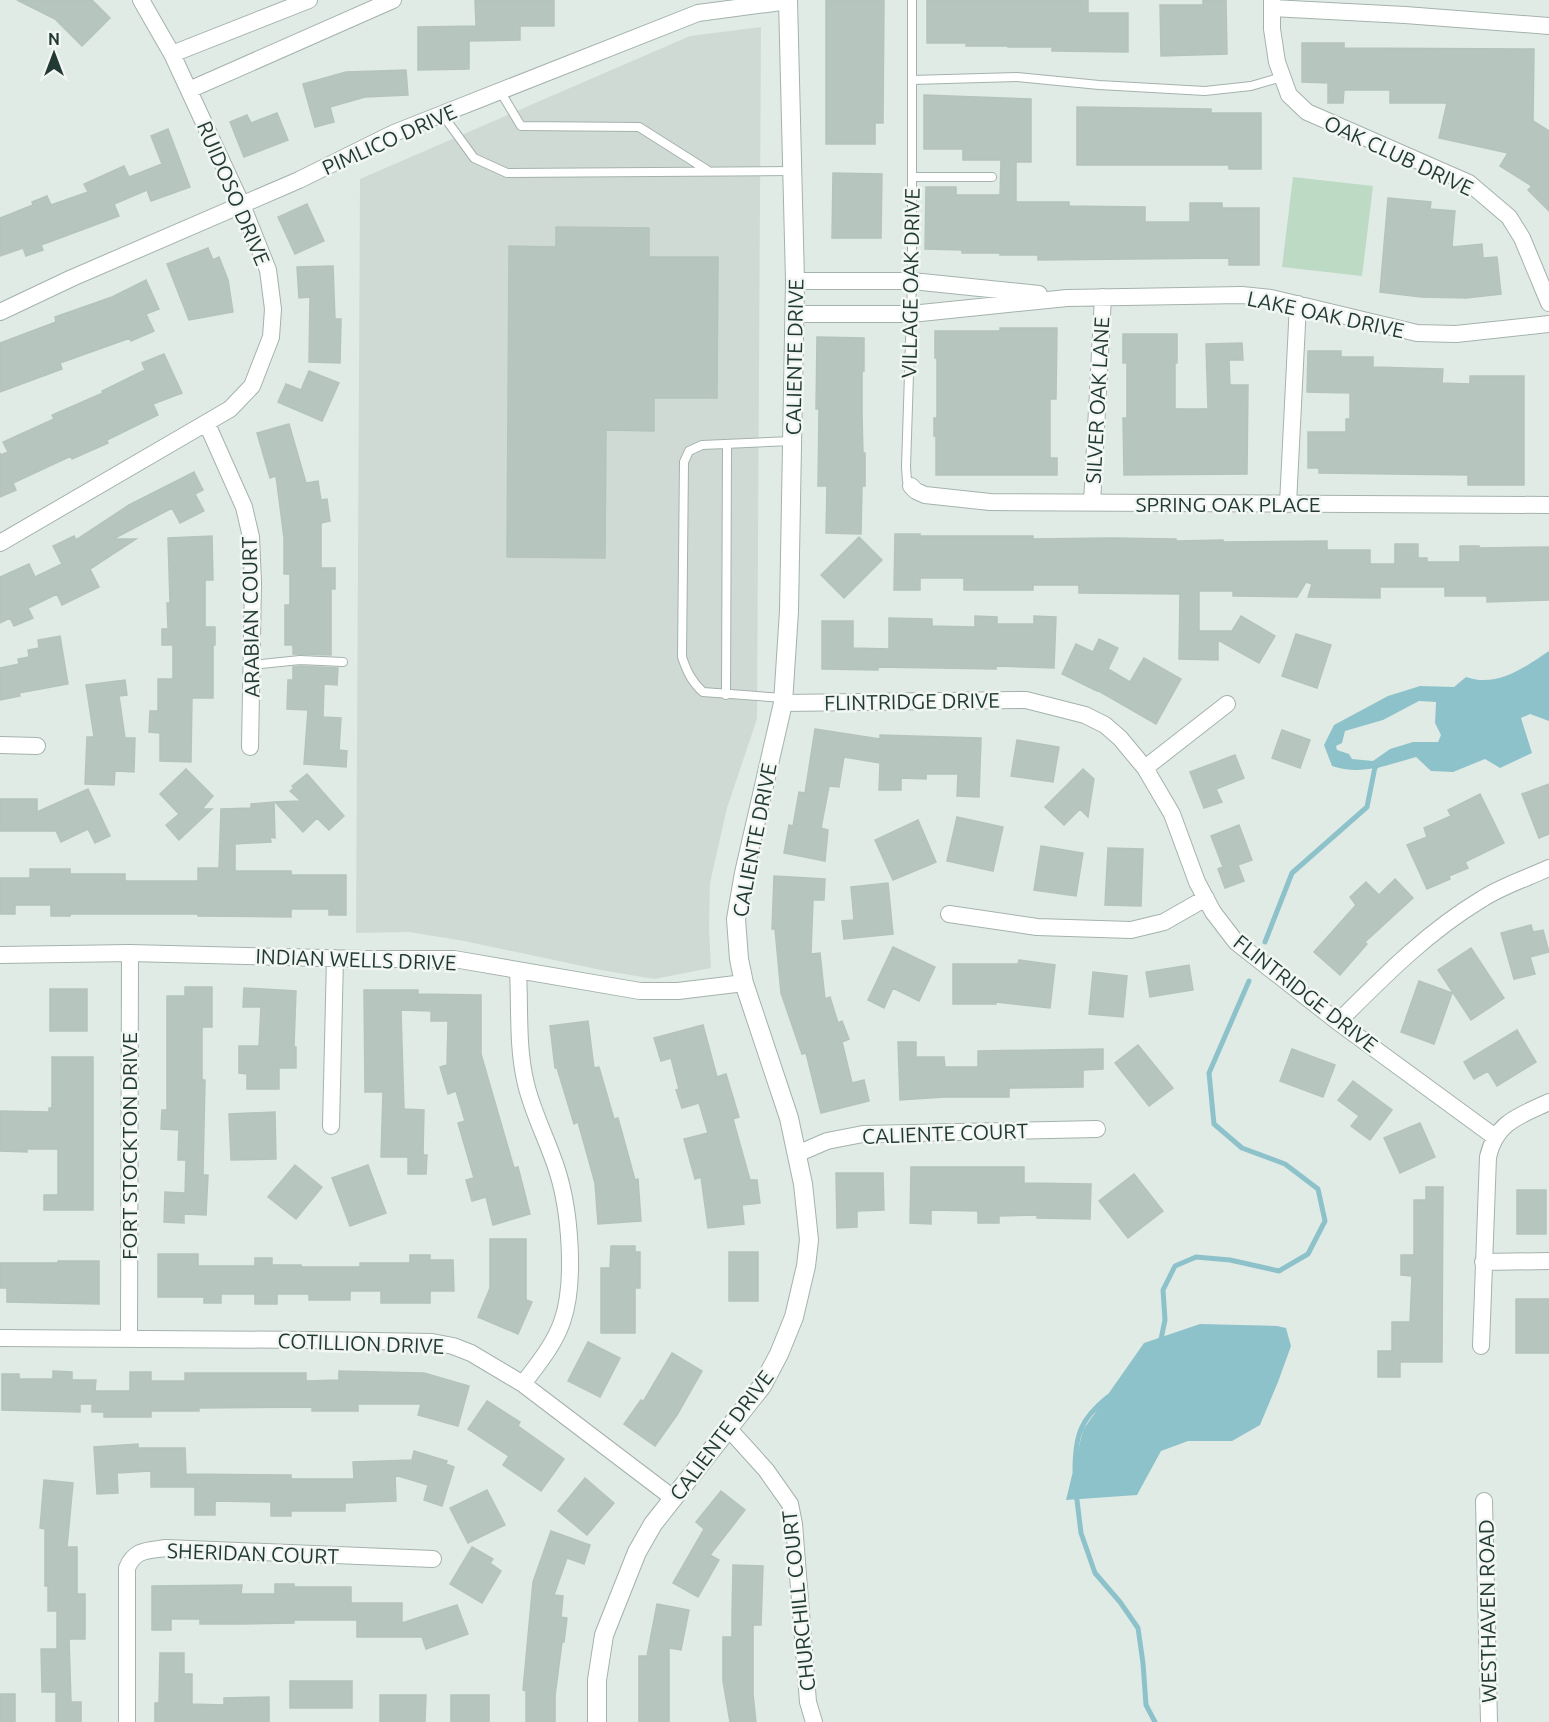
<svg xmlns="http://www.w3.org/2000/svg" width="1549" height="1722" viewBox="0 0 1549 1722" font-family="Ubuntu,sans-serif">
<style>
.built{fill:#d0dad5}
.green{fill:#bcdac4}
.water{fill:#8ec2cb;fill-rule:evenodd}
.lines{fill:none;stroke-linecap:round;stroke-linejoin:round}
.stream{stroke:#8ec2cb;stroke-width:5}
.building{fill:#b7c5bf;stroke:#b4c4bd;stroke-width:1.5}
.service-casing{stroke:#a4b2ad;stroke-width:10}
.minor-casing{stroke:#a4b2ad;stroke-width:18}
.tertiary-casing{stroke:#a4b2ad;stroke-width:20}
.service{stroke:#fff;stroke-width:8}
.minor{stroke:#fff;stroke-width:16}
.tertiary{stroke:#fff;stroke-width:18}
.labels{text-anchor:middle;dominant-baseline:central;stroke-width:5;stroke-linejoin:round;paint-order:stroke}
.street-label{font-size:21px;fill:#233a34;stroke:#f2f7f4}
</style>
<rect width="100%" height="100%" fill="#e1ebe6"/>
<path class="built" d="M761,27L757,719L727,808L710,883L709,928L711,968L654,979L601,970L464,941L409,932L356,933L360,179L690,36Z"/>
<path class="green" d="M1293,177L1373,186L1362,276L1282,267Z"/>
<path class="water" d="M1549,651V721L1530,714L1521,718L1532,753L1500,768L1485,759L1453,772L1431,771L1416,757C1388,765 1360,776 1332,766L1324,745L1334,725L1388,696L1420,686L1454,687L1466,677C1497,688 1525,667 1549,651ZM1419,701L1436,702L1435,723L1441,735L1438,742H1413L1390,749L1373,761L1352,759L1349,754L1337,750L1336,746L1342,743L1345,731L1383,720Z
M1200,1324L1277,1326L1286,1328L1291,1346L1278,1382L1260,1425L1232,1441H1188L1161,1451L1137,1495L1066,1500L1083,1430L1144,1343Z"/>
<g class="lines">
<path class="stream" d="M1265,942L1292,873L1367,807L1375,767L1380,764
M1160,1344L1165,1320L1163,1290L1175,1266L1196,1257L1230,1260L1279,1271L1308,1254L1325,1221L1318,1189L1285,1164L1242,1148L1214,1124L1209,1073L1249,981
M1075,1471C1075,1436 1080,1419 1108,1397
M1076,1492L1081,1533L1095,1573L1120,1602L1138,1628L1143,1663L1146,1705L1155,1722"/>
</g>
<path class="building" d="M17,0H92L110,18L82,46L55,19Z
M475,0H554V26H520V40L469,41V69L418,70V27L476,26Z
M826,0H884L883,123H875V144H826Z
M927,0H1088V13H1128V52L1052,51V47H1008V46H966V43H927Z
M1203,0H1226L1227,54L1161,56L1160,5H1203Z
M1302,43H1344V48L1534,49L1533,121L1549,131V211L1528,190L1532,186L1500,166L1508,153L1439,138L1447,103H1390V90H1344L1343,103H1328V83L1302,82Z
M406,70L408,95L365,97L330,107L334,122L315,127L303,84L346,72Z
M924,95L1031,99V162H1016V202H1069V206L1145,207V222H1190V203H1222V208H1259V265H1229V258L1038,260V255H1000V253H962V250L925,249L926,187H956V195H1000L1001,160H963V149H924Z
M1077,107L1211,109V113H1261V169H1229V165H1077Z
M277,113L288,140L244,157L230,122L247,115L251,123Z
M168,129L190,187L151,201L147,190L114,204L119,216L41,245L43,250L26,256L23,248L0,256V218L33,205L32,202L47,196L51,205L88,192L84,184L124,166L129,177L162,164L151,136Z
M833,173L882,174L881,238H832Z
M1388,198L1431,202L1430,209L1455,211L1452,245L1453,247L1482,244L1483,258L1497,257L1501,294L1466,298L1421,297L1380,292Z
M307,204L324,241L295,254L278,217Z
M556,227L649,228V257H718L717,398H654V431L606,430L605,558L507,557L509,246L556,247Z
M208,248L213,260L219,257L228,280L233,312L189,320L167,264Z
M333,266L335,319H341L340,363L309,362L310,297L299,298L297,267Z
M146,280L159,309L146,314L154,331L131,341L130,338L60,363L62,369L0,392V343L56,322L55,317L112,297Z
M1000,328H1057L1056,399H1050V458H1057V475H936V436H934V418H937V358H935V331H1000Z
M1123,334H1177V363H1175V408L1177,409H1208L1206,344L1242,343L1243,360H1229L1230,385H1248L1247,474L1124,475L1123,418H1127V363H1123Z
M817,337L864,338V371H862V415L863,453H865V486H862L861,534L826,533L827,486H818L819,409H816Z
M1308,351H1341V357H1373V367L1443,369L1442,383L1470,384V376H1524V485H1468V475L1319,473V468H1308V432H1346V419H1350V393L1307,392Z
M164,354L182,393L153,404L158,415L107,440L108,443L72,459L71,456L13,483L16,490L0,497V453L1,455L8,452L3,442L54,419L52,415L103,393L102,391L145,370L142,363Z
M309,371L339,383L322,421L278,402L286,384L301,390Z
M289,424L306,483L318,481L321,500L327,499L330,521L321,523V568H335V589H331V655L293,654V645H285V605H290V574H284V538L276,476L270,478L257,433Z
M194,472L203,490L195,494L204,511L180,523L172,508L113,539H136L90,569L99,587L62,605L57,594L28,608L33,618L14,626L10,618L0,623V577L29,564L35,577L62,564L53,546L74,536L76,540L129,505Z
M895,534H920V536H1033V539L1110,538L1176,539V541L1223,540V542L1327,541V550H1370V564H1395V544H1418V558H1427V562H1460V546H1479V548L1549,547V600L1487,602V596H1445V587H1380V598L1308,597L1312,584L1306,582L1297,597L1233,596V591H1199V631H1232L1241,616L1275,636L1259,663L1218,640V660L1179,659L1180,594L1079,593V585H1033V590H964V578H920V590H894Z
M212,536L213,580H205V627H215V645H213V698H192L191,762L160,761V733L149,732L150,711H158V679H173V645H162V629H168L167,603H170L168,538Z
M859,537L882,560L844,598L821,575Z
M975,616L997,617V624H1034V616L1056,617L1054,668L996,666V669L878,667V670L822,669V621H853V648L889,649V618L932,619V626L975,627Z
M1296,634L1331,645L1317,688L1282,676Z
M60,636L68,684L19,693L20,696L0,700V668L19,664L18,659L29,657L28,650L39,648L38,640Z
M1099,639L1118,648L1108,669L1130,682L1144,658L1181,679L1156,724L1097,690V691L1062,674L1076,644L1093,652Z
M300,666L338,668L337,685L324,684L323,717L341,718L339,750L347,751L346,767L304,764L308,710L287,709L288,680H293V667Z
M125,680L127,695L119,696L125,738H135L134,772L115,771L114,785L85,784L87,737H94L86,685Z
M815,729L880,739V735L981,738L979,797L957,796L958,774H926V779L901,778V790H879L880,763L844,757L839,787L829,786L821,828L828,830L825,861L784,853L789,825L793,826L799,792L805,793Z
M1282,730L1310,740L1300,768L1272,758Z
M1017,740L1059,747L1053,782L1011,776Z
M1235,755L1244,778L1216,789L1222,802L1204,808L1190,772Z
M186,769L213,796L202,809H212L179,840L166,825L179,814L160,794Z
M1083,769L1094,779L1088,817L1080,809L1064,825L1045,807Z
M307,774L344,816L329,830L317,818L303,832L275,802L301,801L290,791L294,788L292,786Z
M1549,784V834L1539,838L1522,794Z
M88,789L110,836L95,843L88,829L61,842L56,831H0V799H37V812Z
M1480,794L1504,843L1465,862L1468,868L1449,876L1450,879L1427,889L1407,845L1427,837L1424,828L1451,816L1448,810Z
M274,802L275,838L270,837L271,842L235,844V871H291V875H346V915H329V909H291V917L198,916V914H70V916H51V905H15V914H0V878H30V869H70V874H125V881H198V868H219L221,809L251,808V804Z
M957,817L1003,827L993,871L947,861Z
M918,820L936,862L893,880L875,840Z
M1239,825L1252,860L1238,865L1244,881L1225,888L1218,869L1223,867L1211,836Z
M1041,846L1083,853L1076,896L1034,890Z
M1108,848L1143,849L1141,906L1105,905Z
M774,876L825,879L824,900H813L811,954L820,953L825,999L830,997L838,1023L842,1021L849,1039L842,1042L852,1083L864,1080L869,1101L821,1113L806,1053L802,1054L781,993L775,929H772Z
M1395,879L1413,898L1365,942L1367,944L1340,975L1314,952L1356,905L1350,897L1366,882L1379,895Z
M888,883L893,934L844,939L842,921L854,920L851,887Z
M1531,925L1533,932L1543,930L1549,952L1530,957L1535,974L1514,979L1501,933Z
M893,947L935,967L919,1001L893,988L884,1008L868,1000Z
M1471,948L1504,998L1471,1020L1438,970Z
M1019,960L1055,965L1050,1008L996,1002V1004H953V964H1018Z
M1189,965L1193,990L1150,997L1146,972Z
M1093,972L1127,976L1123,1017L1089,1014Z
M1419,981L1452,993L1434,1044L1401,1032Z
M185,987H212V1027H202V1080H205L203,1175H208L206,1215L184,1214V1223L164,1222L165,1192L185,1193L186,1160H178L179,1130L161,1129L162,1110H167V996H185Z
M244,988L296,991L294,1047H296V1068H279V1089H247V1074L239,1073V1046H259L261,1007H243Z
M50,989H87V1031H50Z
M364,990H418V994L481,995V1054L514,1168L518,1167L530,1214L493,1225L486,1197L472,1201L466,1180L474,1178L458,1123L465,1121L456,1091L448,1094L440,1067L447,1065L448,1021H431V1011L401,1010L404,1109L424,1110L423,1155H427L426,1174H408V1157H381L383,1092H365Z
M588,1021L594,1068L599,1067L614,1119L618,1118L635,1180L638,1179L641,1221L598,1224L595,1183L578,1122L574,1124L557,1068H555L550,1026Z
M703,1025L717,1077L726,1074L739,1117L733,1119L750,1180H757L760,1203L742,1205L744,1224L708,1228L701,1177L695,1179L684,1139L708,1133L699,1103L682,1108L676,1090L679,1089L671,1058L661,1061L654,1038Z
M1517,1030L1536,1062L1497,1086L1488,1071L1474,1079L1464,1062Z
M898,1042H916V1057H944L945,1067H978V1051L1103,1049V1069L1083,1070V1087L1009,1088V1097H945L900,1100Z
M1138,1045L1173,1088L1149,1106L1115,1063Z
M1292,1049L1335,1065L1323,1097L1280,1081Z
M52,1057H93V1210H44V1195H58V1149H27V1152L0,1151V1111L49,1112V1108H52Z
M1353,1081L1392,1110L1370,1140L1351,1126L1359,1116L1338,1100Z
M275,1112L276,1159L231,1160L229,1114Z
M1420,1123L1435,1157L1400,1173L1384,1138Z
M295,1165L322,1187L296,1219L268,1197Z
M368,1165L386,1213L350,1226L332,1178Z
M911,1167H1024V1183L1091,1184L1090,1219L1037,1218V1215L999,1216V1223H978V1211L931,1210V1224L910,1223Z
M836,1173H883L884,1210L857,1211V1227L837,1228Z
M1134,1174L1163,1211L1128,1238L1099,1201Z
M1426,1187H1443L1442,1362H1400V1377H1378V1351H1392V1322H1410L1412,1276L1401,1275V1255H1414V1200H1426Z
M1517,1190H1546V1234H1517Z
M490,1239H526V1300L532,1302L518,1334L478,1317L490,1288Z
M611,1246H635V1252H640V1288H635V1333H601V1268H610Z
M729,1252H758V1301H729Z
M158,1254H198V1266H255V1258H272V1265H301V1267H360V1263H410V1255H430V1260H453L454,1291H430V1303H381V1291H350V1300H309V1294H277V1304H255V1294H221V1303H204V1297H158Z
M58,1261H99V1304L7,1302V1288H0V1263H58Z
M1516,1299H1549V1353H1516Z
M588,1342L620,1358L600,1397L568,1381Z
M672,1353L702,1371L677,1415L655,1446L624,1424L641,1400L643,1402Z
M53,1371L72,1372V1380H96L95,1391H130V1372H151V1381H185V1373H306V1381L339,1380V1371L424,1373L469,1386L458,1426L418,1415L421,1404H358V1411H312V1407L199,1408V1411H151V1417H104V1412H92V1404H80V1412L2,1410V1374H19V1379H53Z
M487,1401L520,1422L518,1426L564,1459L541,1491L503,1465L509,1456L468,1429Z
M138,1444V1448H185L186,1474L291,1475V1479H354L353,1462L412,1460L414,1451L447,1461L446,1464L454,1467L442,1506L424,1500L428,1485L395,1475L396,1501L345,1503V1511H291V1516H271V1502L215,1501V1515H195V1487H151V1471L117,1473L118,1493L97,1494L94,1447Z
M585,1478L614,1503L587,1535L558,1511Z
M44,1480L73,1483L67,1547H77V1594H85V1639H69L71,1702H81V1722H56V1692H42L41,1649H57V1611H48V1586H45V1529L40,1528Z
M487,1490L505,1525L468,1543L450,1508Z
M721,1491L745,1510L710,1555L719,1560L698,1597L673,1583L704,1529L696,1522Z
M551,1531L590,1545L584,1564L567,1558L554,1595L563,1596L561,1617L567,1618L564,1642H562L555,1696V1722H526V1691L523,1690L533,1582Z
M472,1547L493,1559L490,1563L501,1571L482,1603L450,1584Z
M733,1565L763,1566L761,1625H753V1694L756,1722H730L723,1681V1637H732V1617L735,1618L732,1616Z
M275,1584H294V1587H351V1603H402V1623L457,1605L468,1634L426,1649L422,1637H357V1620H294V1623L241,1624H200V1619H171V1630H152V1586L242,1585L241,1594H275Z
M657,1604L689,1610L681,1650L669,1648V1722H639V1656H647Z
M160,1653H184V1674H192V1704L224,1705V1698L269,1697V1722H155V1703H159Z
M290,1681H352V1708H290Z
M0,1694H15V1722H0Z
M380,1695H426L425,1722H380Z
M451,1695H489V1722H451Z"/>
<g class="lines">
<defs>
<path id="service" d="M912,80L1017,77L1099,85L1205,91L1251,86L1282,77
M500,91L521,126L639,127L707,170
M442,114L474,158L507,173L793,171
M912,177H992
M911,486L907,481L906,467L912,281V0
M252,665L300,660L343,662
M726,695L727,445
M783,698L703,692C692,682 687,672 682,657L684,462L689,451L702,445L792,441"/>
<path id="minor" d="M1272,0V29L1277,62L1289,95L1307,112L1469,183L1509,217L1522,238L1549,303
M1272,8L1405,15L1549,26
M172,54L309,0
M189,90L393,0
M795,281H912L1039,294
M0,312L72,278L299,180L394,133L698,13L789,1
M795,314H911L1067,298L1242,295L1271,298L1417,333L1456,334L1549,324
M207,424L244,507L251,537L253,583L250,747
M911,486L916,491L925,495L990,502L1549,505
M1092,503L1103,297
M1288,504L1298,304
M0,543L230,409L252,386L271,337L273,309L268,270L242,205L172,54L141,0
M783,703L1026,700L1085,715L1105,725L1120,738L1145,768L1172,814L1197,882L1213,912L1236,942L1338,1022L1495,1137
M0,745L37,746
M1145,768L1227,704
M949,914L1037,927L1131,930L1164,922L1206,898
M0,955L130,953L364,959H454L640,991H678L744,983
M518,971C520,1008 517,1048 526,1084C533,1114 548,1141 557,1170C570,1210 576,1283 562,1322C554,1345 537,1365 523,1384
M1338,1022C1383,977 1427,932 1482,899C1502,886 1527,878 1549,868
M331,1126L335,958
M797,1154L827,1141L863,1134L1097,1129
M1483,1262L1549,1261
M0,1338L315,1340L432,1342L453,1346L471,1353L523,1384L673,1498
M129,1338L130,953
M1481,1346L1488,1157C1496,1122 1519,1116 1549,1102
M728,1428L766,1470L790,1504L794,1524L808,1702L814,1722
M1484,1501L1489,1722
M127,1722V1568C135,1549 147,1551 166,1548L433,1559"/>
<path id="tertiary" d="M597,1722V1680L604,1635L637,1552L653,1524L762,1386L779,1354L794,1317L806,1266L809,1240L803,1184L789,1118L744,983L739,959L736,919L744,873L783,703L789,611L795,281L788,0"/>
</defs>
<use href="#service" class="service-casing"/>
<use href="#minor" class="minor-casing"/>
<use href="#tertiary" class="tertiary-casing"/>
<use href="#service" class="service"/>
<use href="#minor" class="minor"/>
<use href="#tertiary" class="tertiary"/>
</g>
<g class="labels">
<g class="street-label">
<text transform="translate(389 139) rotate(-24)">PIMLICO DRIVE</text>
<text transform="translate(1399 155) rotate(25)">OAK CLUB DRIVE</text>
<text transform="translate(234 193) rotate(67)">RUIDOSO DRIVE</text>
<text transform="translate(910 283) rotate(-89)">VILLAGE OAK DRIVE</text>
<text transform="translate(1326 314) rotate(12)">LAKE OAK DRIVE</text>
<text transform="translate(794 357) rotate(-89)">CALIENTE DRIVE</text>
<text transform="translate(1097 400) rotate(-87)">SILVER OAK LANE</text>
<text x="1228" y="504">SPRING OAK PLACE</text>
<text transform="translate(250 617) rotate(-91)">ARABIAN COURT</text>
<text transform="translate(912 701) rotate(-1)">FLINTRIDGE DRIVE</text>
<text transform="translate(754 840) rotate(-79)">CALIENTE DRIVE</text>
<text transform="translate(356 959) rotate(2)">INDIAN WELLS DRIVE</text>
<text transform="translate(1306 993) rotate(38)">FLINTRIDGE DRIVE</text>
<text transform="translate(945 1133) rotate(-2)">CALIENTE COURT</text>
<text transform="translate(129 1146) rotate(-90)">FORT STOCKTON DRIVE</text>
<text transform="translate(361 1343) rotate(2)">COTILLION DRIVE</text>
<text transform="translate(721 1435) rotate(-53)">CALIENTE DRIVE</text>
<text transform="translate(253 1553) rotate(2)">SHERIDAN COURT</text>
<text transform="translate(798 1601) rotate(-96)">CHURCHILL COURT</text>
<text transform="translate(1487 1611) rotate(-91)">WESTHAVEN ROAD</text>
</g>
</g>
<g transform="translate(54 54)" stroke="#f2f7f4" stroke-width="4.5" paint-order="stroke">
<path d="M0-4.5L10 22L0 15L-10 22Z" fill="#233a34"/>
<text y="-9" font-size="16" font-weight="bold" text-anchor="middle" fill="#233a34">N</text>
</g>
</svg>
